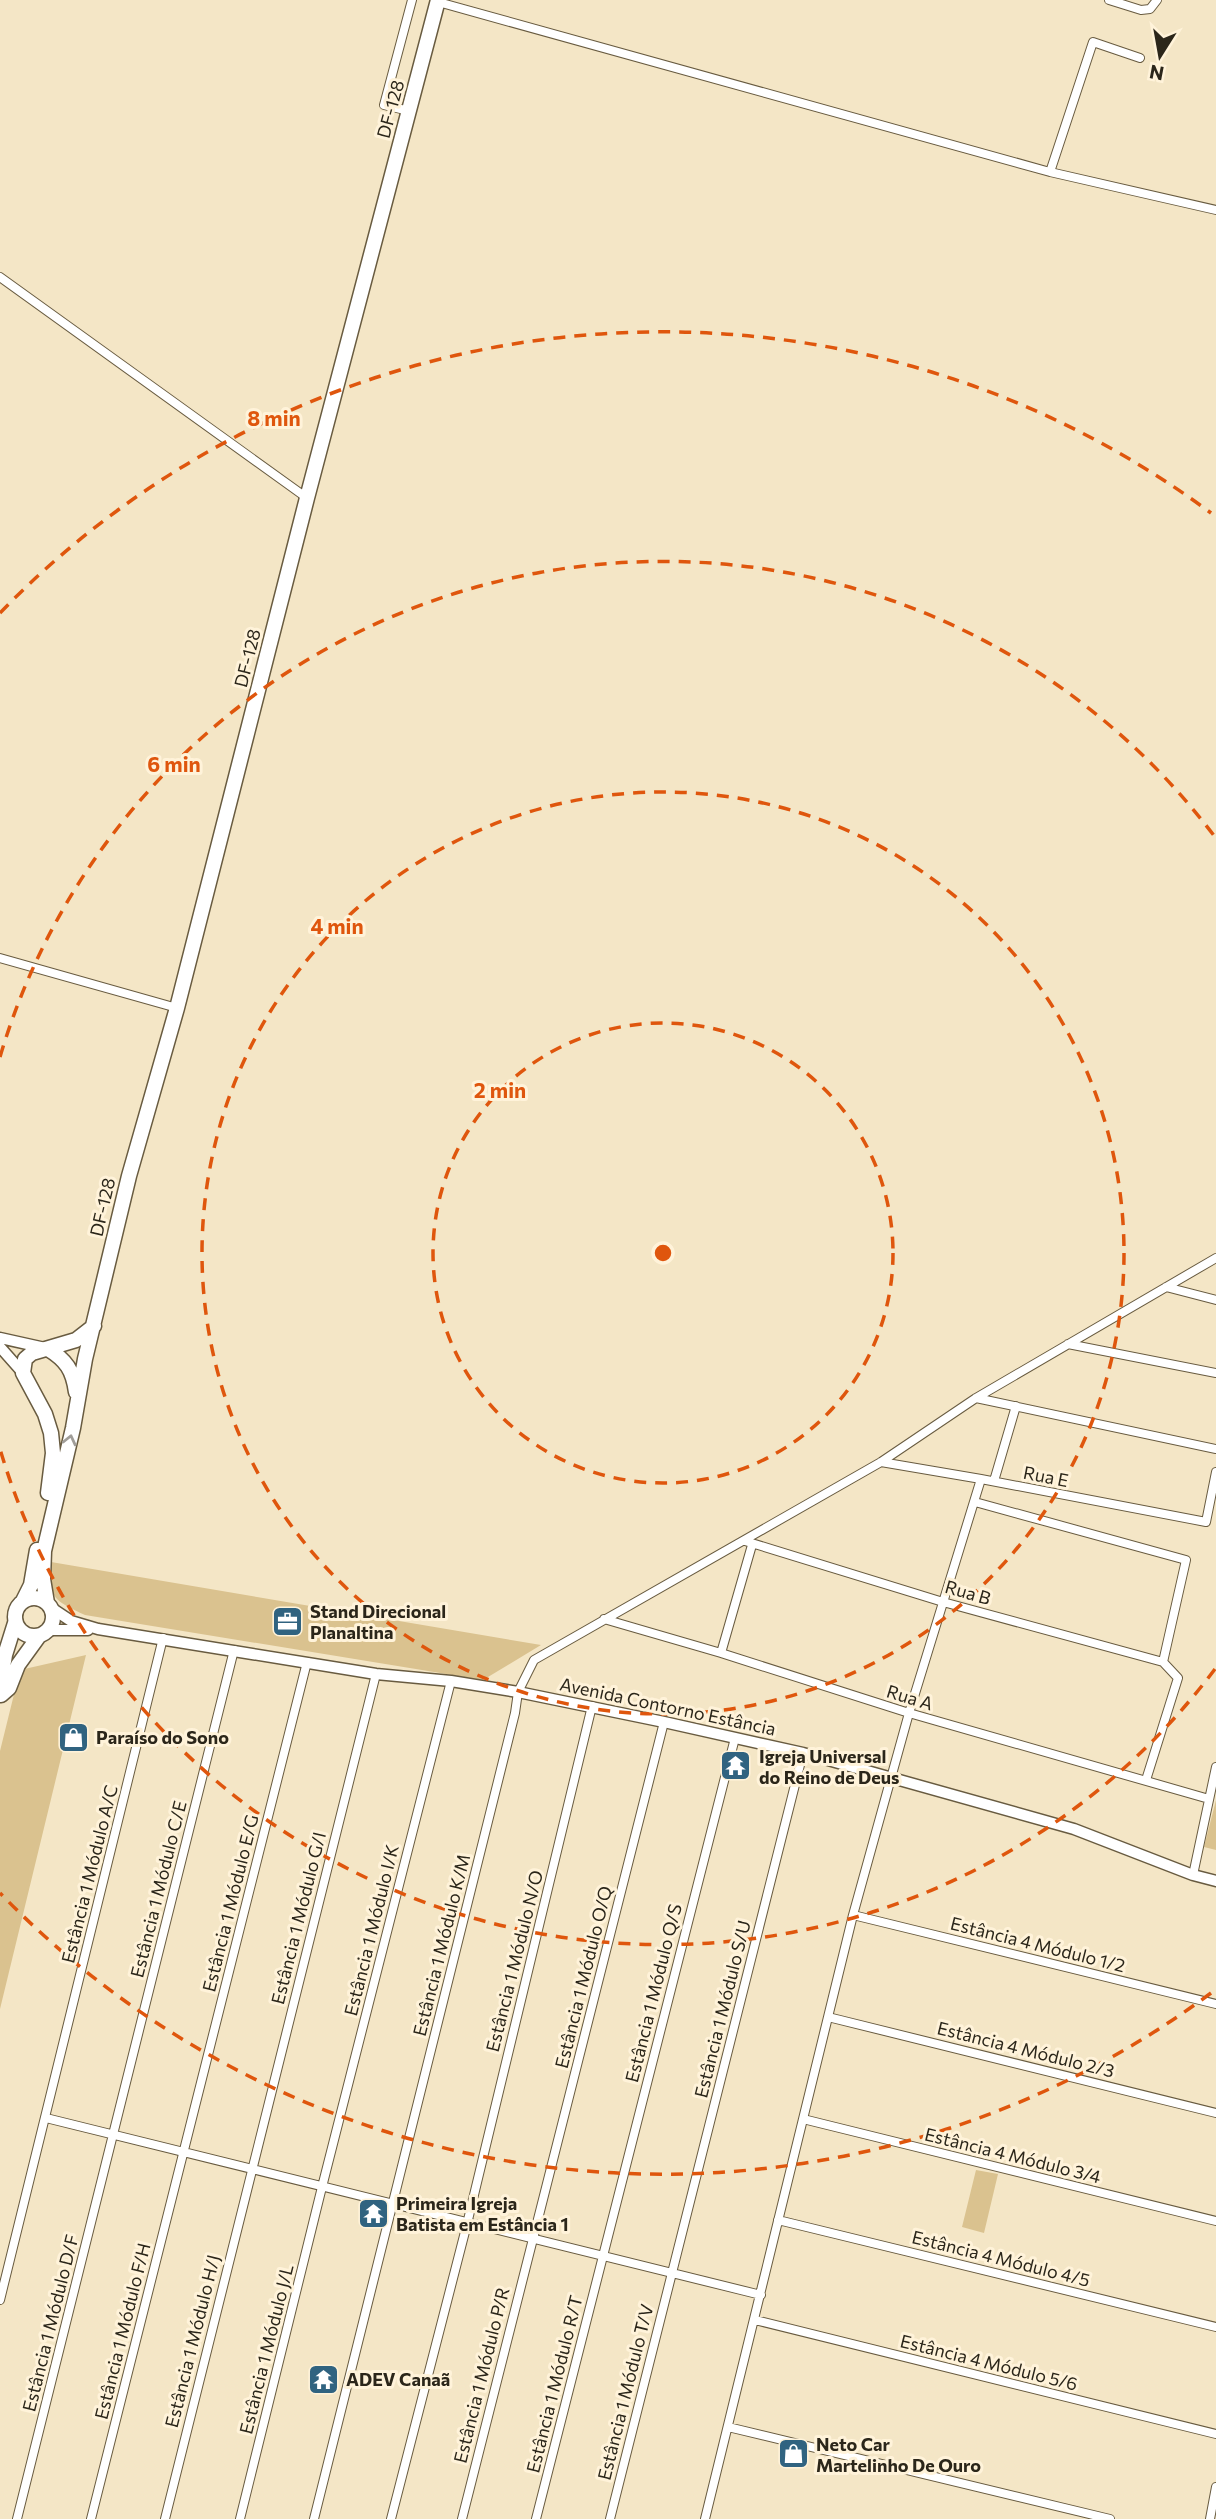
<svg xmlns="http://www.w3.org/2000/svg" width="1216" height="2519" viewBox="0 0 1216 2519" font-family="Commissioner,sans-serif">
<style>
.green{fill:#dac28f}
.lines{fill:none;stroke-linecap:round;stroke-linejoin:round}
.minor-casing{stroke:#685b40;stroke-width:10}
.tertiary-casing{stroke:#685b40;stroke-width:13}
.primary-casing{stroke:#685b40;stroke-width:17}
.minor{stroke:#fff;stroke-width:8}
.tertiary{stroke:#fff;stroke-width:10}
.primary{stroke:#fff;stroke-width:14}
.oneway{stroke:#a09d98}
.ring{fill:none;stroke:#df560d;stroke-width:3.5;stroke-dasharray:12 9}
.labels{text-anchor:middle;dominant-baseline:central;stroke-width:6;stroke-linejoin:round;paint-order:stroke}
.street-label{font-size:18px;fill:#2b261a;stroke:#fff3da}
.poi-label{font-size:18px;font-weight:bold;fill:#2b261a;stroke:#fff3da;text-anchor:start}
.centre{fill:#df560d;stroke:#fff3da;stroke-width:3.5}
.ring-label{font-size:21px;text-anchor:middle;font-weight:bold;fill:#df560d;stroke:#fff3da;stroke-width:6;stroke-linejoin:round;paint-order:stroke}
</style>
<rect width="100%" height="100%" fill="#f4e6c6"/>
<path class="green" d="M51,1562L541,1645L483,1680L85,1615C53,1600 49,1599 51,1562Z
M86,1655L0,2009V1751L20,1670Z
M1216,1800V1850L1204,1847Z
M976,2170L998,2174L984,2233L962,2227Z"/>
<g class="lines">
<defs>
<path id="minor" d="M1109,0L1141,10L1150,9L1157,0
M438,2L1050,172L1216,210
M409,111L384,105L412,0
M1050,172L1093,42L1140,58
M0,277L307,498
M0,958L177,1008
M1166,1287L1216,1300
M1068,1344L1216,1373
M976,1398L1216,1449
M881,1462L981,1479L1206,1522L1216,1472
M994,1481L1016,1406
M975,1502L1186,1560L1163,1662
M745,1541L943,1602L1163,1662L1178,1678L1146,1780
M604,1619L721,1653L909,1713L1209,1799
M721,1653L752,1545
M1193,1875L1216,1767
M853,1915L1216,2004
M828,2017L1216,2113
M46,2118L761,2295
M803,2119L1216,2221
M778,2220L1216,2327
M0,2300L163,1638
M755,2320L1216,2434
M728,2427L1110,2519
M17,2519L234,1650
M91,2519L307,1662
M165,2519L376,1674
M240,2519L322,2187L451,1681
M314,2519L515,1713L518,1692L534,1660L881,1462L976,1398L1216,1258
M391,2519L467,2224L592,1706
M462,2519L664,1722
M536,2519L735,1738
M610,2519L803,1753
M705,2519L853,1915L909,1713L981,1479
M1210,2519L1216,2487"/>
<path id="tertiary" d="M0,1338L45,1348
M0,1347L23,1373
M50,1607L71,1621L98,1629L376,1674L451,1681L518,1692L664,1722L803,1753L1074,1829L1193,1875L1216,1881
M48,1630H88"/>
<path id="primary" d="M48,1349C66,1360 73,1370 76,1392
M48,1493L53,1453L51,1433L45,1414L23,1373L25,1359L32,1353L76,1340L94,1326
M15 1617a19 19 0 1 1 38 0a19 19 0 1 1-38 0Z
M23,1601L31,1585L37,1550
M47,1603L43,1579L44,1551L73,1428L85,1359L129,1176L177,1008L307,498L438,0
M0,1685L5,1655L15,1623
M1,1695L9,1688L18,1665L39,1636"/>
</defs>
<use href="#minor" class="minor-casing"/>
<use href="#tertiary" class="tertiary-casing"/>
<use href="#primary" class="primary-casing"/>
<use href="#minor" class="minor"/>
<use href="#tertiary" class="tertiary"/>
<use href="#primary" class="primary"/>
</g>
<defs><path id="oneway-chevron" d="M-2-3.5L2.5 0L-2 3.5" fill="none" stroke-width="1.6" stroke-linecap="round" stroke-linejoin="round" transform="scale(1.75)"/></defs>
<use class="oneway" href="#oneway-chevron" transform="translate(70 1440) rotate(-77)"/>
<g class="ring">
<circle cx="663" cy="1253" r="230"/>
<circle cx="663" cy="1253" r="461"/>
<path d="M1215 1669A691 691 0 0 1 0 1449M0 1057A691 691 0 0 1 1215 837"/>
<path d="M1211 1993A921 921 0 0 1 0 1893M0 613A921 921 0 0 1 1211 513"/>
</g>
<defs>
<symbol id="office-square" viewBox="-11 -11 22 22"><rect x="-9" y="-9" width="18" height="18" rx="4" fill="#306380" stroke="#fff3da"/><path d="M-6-3h4V-5.5h4V-3h4V5H-6ZM-1-4.5V-3h2v-1.5ZM-6 0V1H6V0Z" fill="#fff"/></symbol>
<symbol id="shop-square" viewBox="-11 -11 22 22"><rect x="-9" y="-9" width="18" height="18" rx="4" fill="#306380" stroke="#fff3da"/><path d="M-5-2.5h2.3a2.7 3.5 0 0 1 5.4 0H5L5.5 6h-11ZM-1.5-2.5h3a1.5 2.3 0 0 0-3 0Z" fill="#fff"/></symbol>
<symbol id="temple-square" viewBox="-11 -11 22 22"><rect x="-9" y="-9" width="18" height="18" rx="4" fill="#306380" stroke="#fff3da"/><path d="M0-6L5-2H3V0L6.5 2.5H4V6H1.5V3h-3V6H-4V2.5H-6.5L-3 0V-2H-5Z" fill="#fff"/></symbol>
</defs>
<g fill-rule="evenodd">
<use href="#office-square" x="270" y="1604" width="35" height="35"/>
<use href="#shop-square" x="56" y="1720" width="35" height="35"/>
<use href="#temple-square" x="718" y="1748" width="35" height="35"/>
<use href="#temple-square" x="356" y="2196" width="35" height="35"/>
<use href="#temple-square" x="306" y="2362" width="35" height="35"/>
<use href="#shop-square" x="776" y="2436" width="35" height="35"/>
</g>
<g class="labels">
<g class="street-label">
<text transform="translate(390 109) rotate(-75)">DF-128</text>
<text transform="translate(247 658) rotate(-76)">DF-128</text>
<text transform="translate(102 1207) rotate(-77)">DF-128</text>
<text transform="translate(1046 1476) rotate(11)">Rua E</text>
<text transform="translate(968 1592) rotate(16)">Rua B</text>
<text transform="translate(910 1697) rotate(17)">Rua A</text>
<text transform="translate(668 1706) rotate(12)">Avenida Contorno Estância</text>
<text transform="translate(89 1874) rotate(-76)">Estância 1 Módulo A/C</text>
<text transform="translate(158 1889) rotate(-76)">Estância 1 Módulo C/E</text>
<text transform="translate(230 1903) rotate(-76)">Estância 1 Módulo E/G</text>
<text transform="translate(298 1918) rotate(-76)">Estância 1 Módulo G/I</text>
<text transform="translate(371 1930) rotate(-76)">Estância 1 Módulo I/K</text>
<text transform="translate(1038 1944) rotate(14)">Estância 4 Módulo 1/2</text>
<text transform="translate(441 1945) rotate(-76)">Estância 1 Módulo K/M</text>
<text transform="translate(514 1961) rotate(-76)">Estância 1 Módulo N/O</text>
<text transform="translate(583 1977) rotate(-76)">Estância 1 Módulo O/Q</text>
<text transform="translate(653 1993) rotate(-76)">Estância 1 Módulo Q/S</text>
<text transform="translate(722 2009) rotate(-76)">Estância 1 Módulo S/U</text>
<text transform="translate(1026 2049) rotate(14)">Estância 4 Módulo 2/3</text>
<text transform="translate(1013 2155) rotate(14)">Estância 4 Módulo 3/4</text>
<text transform="translate(1001 2258) rotate(14)">Estância 4 Módulo 4/5</text>
<text transform="translate(50 2323) rotate(-76)">Estância 1 Módulo D/F</text>
<text transform="translate(122 2331) rotate(-76)">Estância 1 Módulo F/H</text>
<text transform="translate(192 2341) rotate(-76)">Estância 1 Módulo H/J</text>
<text transform="translate(266 2349) rotate(-76)">Estância 1 Módulo J/L</text>
<text transform="translate(989 2362) rotate(14)">Estância 4 Módulo 5/6</text>
<text transform="translate(481 2375) rotate(-76)">Estância 1 Módulo P/R</text>
<text transform="translate(554 2384) rotate(-76)">Estância 1 Módulo R/T</text>
<text transform="translate(625 2392) rotate(-76)">Estância 1 Módulo T/V</text>
</g>
<g class="poi-label">
<text x="310" y="1611">Stand Direcional<tspan x="310" dy="21">Planaltina</tspan></text>
<text x="96" y="1737">Paraíso do Sono</text>
<text x="759" y="1756">Igreja Universal<tspan x="759" dy="21">do Reino de Deus</tspan></text>
<text x="396" y="2203">Primeira Igreja<tspan x="396" dy="21">Batista em Estância 1</tspan></text>
<text x="346" y="2379">ADEV Canaã</text>
<text x="816" y="2444">Neto Car<tspan x="816" dy="21">Martelinho De Ouro</tspan></text>
</g>
</g>
<circle cx="663" cy="1253" r="10" class="centre"/>
<g class="ring-label">
<text x="274" y="426">8 min</text>
<text x="174" y="772">6 min</text>
<text x="337" y="934">4 min</text>
<text x="500" y="1098">2 min</text>
</g>
<g transform="translate(1160 56) rotate(191)" stroke="#fff3da" stroke-width="5" paint-order="stroke">
<path d="M0-5L12 26L0 18L-12 26Z" fill="#2b261a"/>
<text y="-10" font-size="19" font-weight="bold" text-anchor="middle" fill="#2b261a">N</text>
</g>
</svg>
